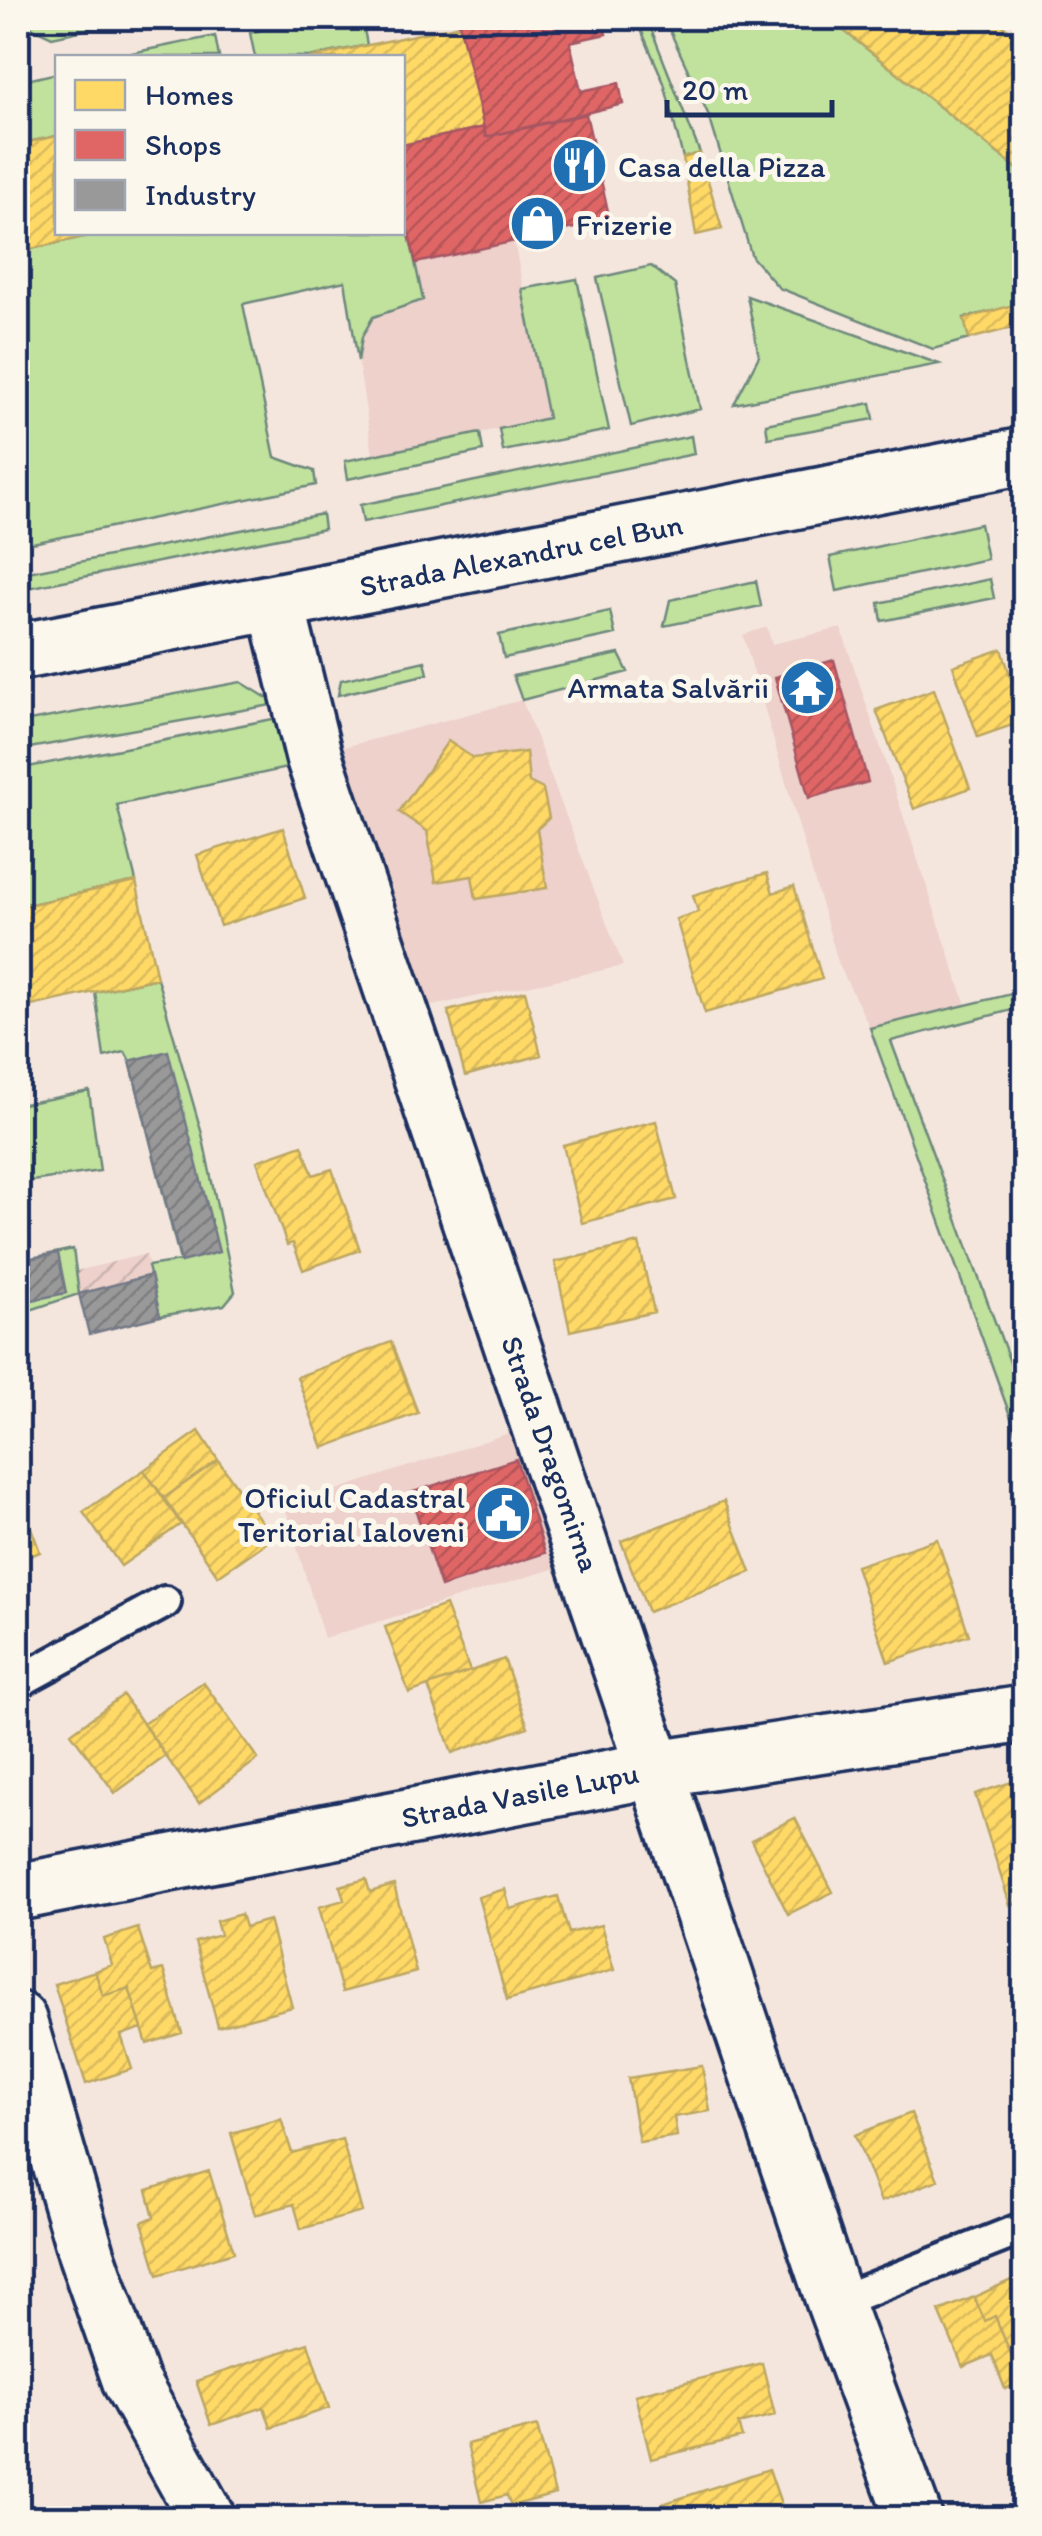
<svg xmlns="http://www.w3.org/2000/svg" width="1042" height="2536" viewBox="0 0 1042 2536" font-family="Itim,sans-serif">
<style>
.built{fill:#edd1ca}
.industrial{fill:url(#industrial-furrows)}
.green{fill:#c0e29c;stroke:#6e887d;stroke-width:2.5}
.homes{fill:url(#homes-hatch);stroke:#bba664;stroke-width:2.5}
.shops{fill:url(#shops-hatch);stroke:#a55664;stroke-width:2.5}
.industry{fill:url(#industry-hatch);stroke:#737987;stroke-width:2.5}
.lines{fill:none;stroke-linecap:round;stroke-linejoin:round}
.service-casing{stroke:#1b2f5e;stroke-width:38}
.minor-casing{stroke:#1b2f5e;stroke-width:62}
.secondary-casing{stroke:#1b2f5e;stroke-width:62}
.service{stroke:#fbf7ec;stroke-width:30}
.minor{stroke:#fbf7ec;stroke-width:55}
.secondary{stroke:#fbf7ec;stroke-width:55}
.labels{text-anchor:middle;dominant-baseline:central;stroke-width:10;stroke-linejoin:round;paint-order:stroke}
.poi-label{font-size:30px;fill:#1b2f5e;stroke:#fbf7ec;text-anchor:start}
.street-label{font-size:30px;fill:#1b2f5e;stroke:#fbf7ec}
</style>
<defs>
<pattern id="industrial-furrows" width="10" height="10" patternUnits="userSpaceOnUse" patternTransform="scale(2.5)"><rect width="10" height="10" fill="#edd1ca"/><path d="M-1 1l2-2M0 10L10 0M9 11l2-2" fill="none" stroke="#cbb4b0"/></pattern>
<pattern id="homes-hatch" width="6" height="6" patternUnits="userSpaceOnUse" patternTransform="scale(2.5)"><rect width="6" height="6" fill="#ffd966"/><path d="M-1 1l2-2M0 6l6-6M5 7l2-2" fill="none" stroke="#dabb5b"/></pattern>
<pattern id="shops-hatch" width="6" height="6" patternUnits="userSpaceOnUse" patternTransform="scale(2.5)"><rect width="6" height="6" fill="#e06666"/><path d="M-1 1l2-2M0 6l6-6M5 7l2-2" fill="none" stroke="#b55457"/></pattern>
<pattern id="industry-hatch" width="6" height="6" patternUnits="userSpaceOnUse" patternTransform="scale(2.5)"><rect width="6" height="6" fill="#999"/><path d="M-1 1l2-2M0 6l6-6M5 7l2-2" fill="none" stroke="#7c7d80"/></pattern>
</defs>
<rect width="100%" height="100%" fill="#f5e6dd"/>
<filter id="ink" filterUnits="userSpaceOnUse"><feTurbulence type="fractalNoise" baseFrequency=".01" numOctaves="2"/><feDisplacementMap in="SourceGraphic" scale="20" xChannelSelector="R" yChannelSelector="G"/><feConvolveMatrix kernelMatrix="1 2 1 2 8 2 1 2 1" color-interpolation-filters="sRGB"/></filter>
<g filter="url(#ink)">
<path class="built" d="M514,241L548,419L373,455L358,361L362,337L373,317L423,300L416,263Z
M767,627L772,644L841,628L966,1005L870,1028L839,965L743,635Z
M522,700L623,966L427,1007L337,749Z
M518,1430L563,1566L324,1638L285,1507Z"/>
<path class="industrial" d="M146,1254L160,1316L89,1334L76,1271Z"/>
<path class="green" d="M21,18H141L52,37L22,23Z
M305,18H362L367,45L309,57H255L250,33Z
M636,18L648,21L700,153L683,158L664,83Z
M664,18H828L1024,174V347L1021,348L1013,306L964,318L969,339L933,349L779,288L752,257L709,116Z
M215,36L219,57H112Z
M57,73V136L18,144V82Z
M403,205L423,300L373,317L362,337L358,361L345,281L243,304L275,457L314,471L316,485L18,546V252L105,232H402Z
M651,266L675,285L700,409L631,426L597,278Z
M577,279L609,430L503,451L499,429L548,418L522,289Z
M747,296L939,364L734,404L759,356Z
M871,403L874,419L768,438L766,424Z
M480,433L483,451L348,479L345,461Z
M691,436L694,454L363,522L360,505Z
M322,514L324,529L18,590V574Z
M980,524L987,559L837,591L830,557Z
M990,579L994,598L882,621L879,603Z
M756,581L761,606L664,626L670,600Z
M610,611L615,634L504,658L499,635Z
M619,654L628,672L522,700L513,676Z
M425,661L428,674L338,695L341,680Z
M241,682L277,704L18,750V723Z
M283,717L296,766L117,805L136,881L18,907V769Z
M157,978L202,1134L235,1292L224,1305L160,1316L148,1266L180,1261L130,1061L125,1052L104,1057L95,992Z
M1024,991V1007L891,1041L1024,1400V1454L870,1028Z
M89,1091L100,1171L18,1183V1105Z
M73,1249L79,1294L18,1314V1261Z"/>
<path class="homes" d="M828,18H994L1024,42V174Z
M460,25L484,127L402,145V58H309Z
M58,136V232H105L18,252V144Z
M700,153L722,229L696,235L683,158Z
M1013,305L1019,326L969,339L964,319Z
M1002,649L1024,721L978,737L953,666Z
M934,689L970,788L914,809L876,710Z
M448,741L473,758L526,752L529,782L543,789L549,818L537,829L547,888L476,899L472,876L436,882L427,831L399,812Z
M283,828L305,898L220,926L197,855Z
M767,873L773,893L794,886L822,979L705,1013L676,919L698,912L693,895Z
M136,881L157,978L18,1009V907Z
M525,991L541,1055L465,1076L448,1011Z
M656,1121L676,1199L582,1223L563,1145Z
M302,1145L313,1175L332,1169L360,1250L303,1270L293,1243L287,1245L257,1161Z
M639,1243L654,1312L570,1331L555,1262Z
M391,1342L418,1413L323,1448L297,1377Z
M199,1431L218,1460L164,1498L144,1470Z
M218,1460L273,1538L218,1576L164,1498Z
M144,1470L181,1524L121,1566L83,1512Z
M18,1492L40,1552L18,1561Z
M724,1501L751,1572L648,1612L621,1541Z
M937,1539L969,1635L888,1662L856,1566Z
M445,1605L470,1671L409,1693L385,1627Z
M504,1659L528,1727L452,1753L428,1686Z
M203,1682L258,1759L199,1803L143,1724Z
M123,1695L166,1756L115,1793L71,1733Z
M1024,1778V1901L1010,1905L975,1794Z
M795,1818L833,1892L788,1914L751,1840Z
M366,1879L370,1892L394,1885L416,1972L342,1992L319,1907L344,1900L340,1886Z
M505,1889L510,1909L558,1896L569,1933L601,1925L614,1970L507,2000L478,1897Z
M241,1914L245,1927L269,1920L292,2007L218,2027L195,1942L220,1935L216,1921Z
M138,1928L152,1972L163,1969L182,2033L147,2044L129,1988L103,1996L95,1971L112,1965L104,1939Z
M95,1971L103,1996L129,1988L142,2028L121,2035L132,2069L86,2084L54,1984Z
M702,2066L710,2111L674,2117L677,2136L639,2142L628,2078Z
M911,2113L938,2180L881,2202L855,2135Z
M281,2119L292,2153L342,2139L362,2212L301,2229L294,2204L255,2215L231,2133Z
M209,2171L234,2252L158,2275L142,2222L154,2217L147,2190Z
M1020,2276L1024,2286V2357L1022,2352L1012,2357L995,2316L985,2321L974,2297Z
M974,2297L985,2321L995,2316L1012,2357L1022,2352L1024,2381L1005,2389L992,2355L963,2367L939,2311Z
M308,2343L329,2408L271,2428L264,2407L211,2425L196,2381Z
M762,2363L775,2415L738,2424L742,2437L651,2459L635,2395Z
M537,2426L555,2494L511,2506L507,2495L481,2502L467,2444Z
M769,2469L786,2518H620Z"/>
<path class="shops" d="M458,18H602L606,34L570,42L581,91L619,83L623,104L486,137Z
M586,114L610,220L416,263L402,205V145L484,127L486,137Z
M834,660L868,782L809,798L775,677Z
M516,1459L545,1553L441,1587L410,1493Z"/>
<path class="industry" d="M168,1051L219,1252L181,1262L130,1061Z
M58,1253L66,1293L18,1303V1261Z
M151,1275L160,1316L89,1334L79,1294Z"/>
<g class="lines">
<defs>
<path id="service" d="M18,1682L165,1602
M835,2303L1024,2228"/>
<path id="minor" d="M276,603L314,757L835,2303L914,2518
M18,1892L657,1769L1024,1714
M18,2020L87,2256L131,2382L207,2518"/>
<path id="secondary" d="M18,652L1024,456"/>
</defs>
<use href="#service" class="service-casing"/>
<use href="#minor" class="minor-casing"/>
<use href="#secondary" class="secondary-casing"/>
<use href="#service" class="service"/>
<use href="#minor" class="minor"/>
<use href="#secondary" class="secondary"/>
</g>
</g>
<defs>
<symbol id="restaurant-disc" viewBox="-11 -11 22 22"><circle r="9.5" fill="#1f6fb2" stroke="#fbf7ec"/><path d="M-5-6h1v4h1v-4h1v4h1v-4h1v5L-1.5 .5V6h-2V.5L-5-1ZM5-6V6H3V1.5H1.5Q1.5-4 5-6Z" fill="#fff"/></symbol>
<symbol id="shop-disc" viewBox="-11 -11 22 22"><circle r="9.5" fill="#1f6fb2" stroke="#fbf7ec"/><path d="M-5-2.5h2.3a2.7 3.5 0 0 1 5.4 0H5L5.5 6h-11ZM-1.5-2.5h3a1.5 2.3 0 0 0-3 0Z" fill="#fff"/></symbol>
<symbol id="temple-disc" viewBox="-11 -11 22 22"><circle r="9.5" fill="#1f6fb2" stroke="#fbf7ec"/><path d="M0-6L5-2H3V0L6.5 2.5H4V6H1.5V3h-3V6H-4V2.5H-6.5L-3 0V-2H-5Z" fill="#fff"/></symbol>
<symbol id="civic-disc" viewBox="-11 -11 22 22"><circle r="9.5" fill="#1f6fb2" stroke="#fbf7ec"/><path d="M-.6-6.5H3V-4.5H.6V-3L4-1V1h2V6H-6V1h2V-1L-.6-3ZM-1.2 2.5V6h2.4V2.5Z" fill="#fff"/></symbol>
</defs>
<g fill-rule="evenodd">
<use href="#restaurant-disc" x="548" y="134" width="63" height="63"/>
<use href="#shop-disc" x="506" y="192" width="63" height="63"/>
<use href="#temple-disc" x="776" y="656" width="63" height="63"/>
<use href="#civic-disc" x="472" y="1482" width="63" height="63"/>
</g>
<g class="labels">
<g class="poi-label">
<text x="618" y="166">Casa della Pizza</text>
<text x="576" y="224">Frizerie</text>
<text x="769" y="687" text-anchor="end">Armata Salvării</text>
<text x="465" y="1497" text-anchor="end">Oficiul Cadastral<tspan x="465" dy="34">Teritorial Ialoveni</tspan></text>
</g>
<g class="street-label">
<text transform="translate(521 555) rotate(-11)">Strada Alexandru cel Bun</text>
<text transform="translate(551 1454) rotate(71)">Strada Dragomirna</text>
<text transform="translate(520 1795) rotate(-11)">Strada Vasile Lupu</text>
</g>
</g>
<rect width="1042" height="2536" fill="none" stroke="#fbf7ec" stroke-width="60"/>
<rect x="30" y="30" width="982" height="2476" fill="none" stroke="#1b2f5e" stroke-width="4" filter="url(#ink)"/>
<rect x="55" y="55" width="350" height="180" fill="#fbf7ec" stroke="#a1a7b3" stroke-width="2.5"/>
<rect x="75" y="80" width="50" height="30" fill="#ffd966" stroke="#a1a7b3" stroke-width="2.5"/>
<text x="145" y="105" font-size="30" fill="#1b2f5e">Homes</text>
<rect x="75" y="130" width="50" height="30" fill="#e06666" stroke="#a1a7b3" stroke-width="2.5"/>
<text x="145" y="155" font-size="30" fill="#1b2f5e">Shops</text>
<rect x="75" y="180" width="50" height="30" fill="#999999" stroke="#a1a7b3" stroke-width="2.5"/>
<text x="145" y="205" font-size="30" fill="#1b2f5e">Industry</text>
<path d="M667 100v15h165v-15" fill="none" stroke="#1b2f5e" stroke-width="5"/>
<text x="682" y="100" font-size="30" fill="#1b2f5e" stroke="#fbf7ec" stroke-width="8" paint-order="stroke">20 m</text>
</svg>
